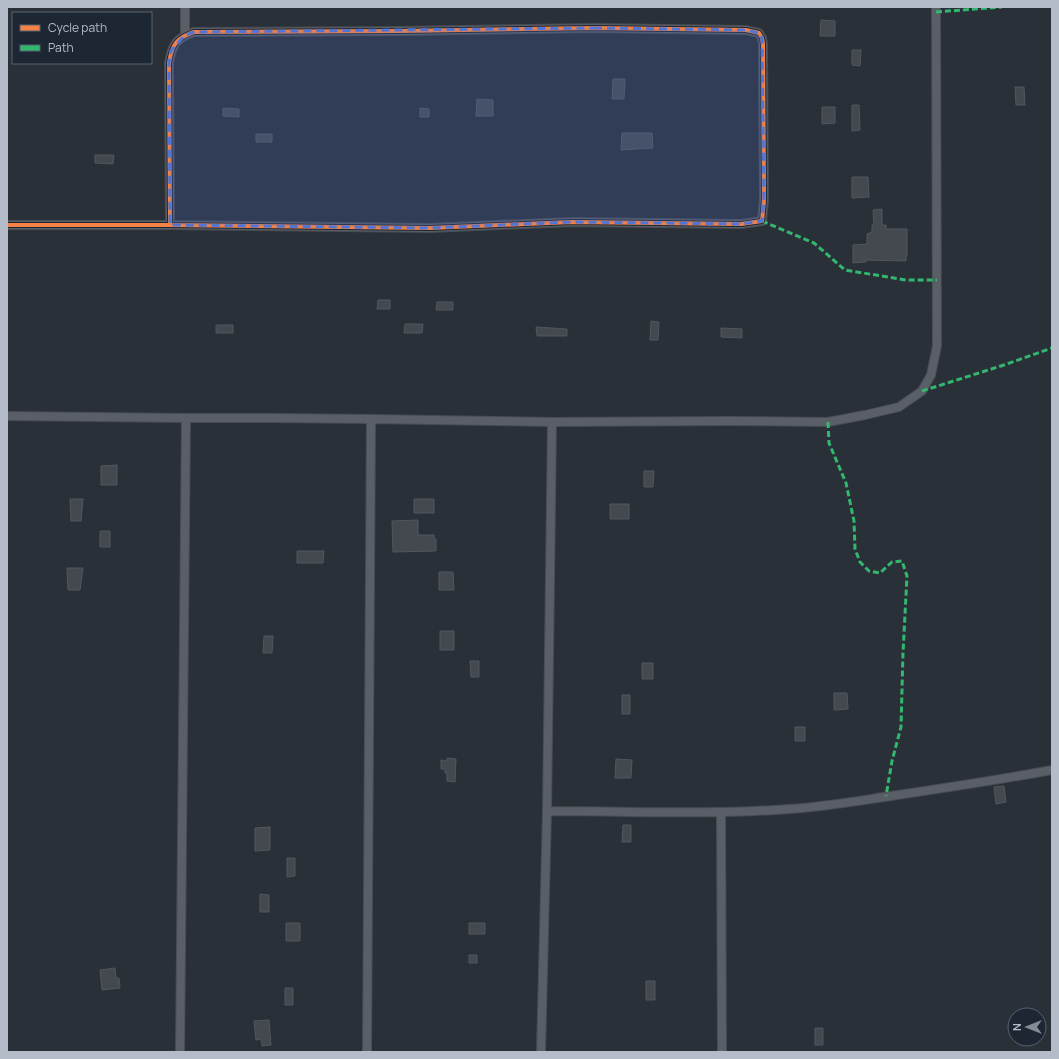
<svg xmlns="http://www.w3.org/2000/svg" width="1059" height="1059" viewBox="0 0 1059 1059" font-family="Manrope,sans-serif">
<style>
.building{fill:#444950;stroke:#52575f}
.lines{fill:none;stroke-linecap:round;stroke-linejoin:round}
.minor-casing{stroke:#484c53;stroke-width:10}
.minor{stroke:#5a5e66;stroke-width:8}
.quiet{stroke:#33b770;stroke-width:3;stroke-dasharray:6 3;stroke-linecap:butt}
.cycleway-casing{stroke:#1d2633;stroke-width:6}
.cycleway{stroke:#f48246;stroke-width:4}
.marked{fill:#5274d3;fill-opacity:0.2;stroke:#5274d3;stroke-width:3;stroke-dasharray:8 5;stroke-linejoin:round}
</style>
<rect width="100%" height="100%" fill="#2a3038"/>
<path class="building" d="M821,20L835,21V36H820Z
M852,50H861L860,66L852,65Z
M613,79H625L624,99H612Z
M1015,87H1024L1025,105H1016Z
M477,99L493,100V116H476Z
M852,105H859L860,130L852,131Z
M822,107H835V123L822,124Z
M223,108L239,109V117L223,116Z
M420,108L429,109V117H420Z
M622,133H652L653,148L621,150Z
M256,134H272V142H256Z
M95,155H114L113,164L95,163Z
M852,177H868L869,197L852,198Z
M882,209V225H886V229H907V256H906V261L866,260V262L853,263V245L867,244V234L872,232V225H874L873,210Z
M378,300H390V309H377Z
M437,302H453V310H436Z
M651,321L659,322L658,340H650Z
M405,324H423L422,333H404Z
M216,325H233V333H216Z
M536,327L567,329V336H537Z
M721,328L742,329V338L721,337Z
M117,465V485H101V466Z
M644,471H654L653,487H644Z
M70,499H83L81,521H71Z
M414,499H434V513H414Z
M610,504H629V519H610Z
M418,520V535H434V539H436V551L393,552L392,521Z
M100,531H110V547H100Z
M297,551H324L323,563H297Z
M67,568H83L80,590H68Z
M439,572H453L454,590H439Z
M440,631H454V650H440Z
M264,636H273L272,653H263Z
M470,661H479V677H471Z
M642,663H653V679H642Z
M834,693H847L848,709L834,710Z
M622,695H630V714H622Z
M795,727H805V741H795Z
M447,758L456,759L455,782L447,781V773H445V769H441V760L447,761Z
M616,759L632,760L631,778H615Z
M1004,786L1006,802L996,804L994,787Z
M623,825H631V842H622Z
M270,827V850L255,851V828Z
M287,858H295V876L287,877Z
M260,894L269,895V912H260Z
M286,923H300V941H286Z
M469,923H485V934H469Z
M469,955H477V963H469Z
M115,968L116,978H119L120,988L102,990L100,970Z
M646,981H655V1000H646Z
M285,988H293V1005H285Z
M269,1020L271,1045L262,1046L261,1039L256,1040L254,1021Z
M815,1028H823V1045H815Z"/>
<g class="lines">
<defs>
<path id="minor" d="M185,35V7
M7,225H170L430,228L572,222L741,224L762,221L764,200L763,44L762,38L759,33L746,30L594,28L400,31L194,32C176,38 172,45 169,63L170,225
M7,416L186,418H273L371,419L552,422L728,421L828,422L865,415L899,407L922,391L931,375L937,346L936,7
M547,811C627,811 708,815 789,809C823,807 857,801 891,796C945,788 998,780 1052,770
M721,812L722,1052
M180,1052L186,418
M367,1052L371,419
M541,1052L547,811L552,422"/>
</defs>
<use href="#minor" class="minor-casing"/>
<use href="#minor" class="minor"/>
<path class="quiet" d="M936,12L1002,7
M762,221L814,243L845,270L906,280H937
M922,391L1004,365L1052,348
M828,422L829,443L846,483L854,521L855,549L860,562L869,571L880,573L892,562L902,561L907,576L903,653L901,727L892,761L886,796"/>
<defs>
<path id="cycleway" d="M7,225H170L430,228L572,222L741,224L762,221L764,200L763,44L762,38L759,33L746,30L594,28L400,31L194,32C176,38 172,45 169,63L170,225"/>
</defs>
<use href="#cycleway" class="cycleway-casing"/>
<use href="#cycleway" class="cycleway"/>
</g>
<path class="marked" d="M594,28L746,30L759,33L762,38L764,200L762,221L741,224L572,222L430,228L170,225L169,63L171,51L185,35L194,32Z"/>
<rect width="1059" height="1059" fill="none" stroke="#b4bcc9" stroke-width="16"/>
<rect x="12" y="12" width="140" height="52" fill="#1d2633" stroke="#59626f"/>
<rect x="20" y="25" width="20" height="6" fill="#f48246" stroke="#59626f"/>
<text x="48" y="32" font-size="12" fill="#b4bcc9">Cycle path</text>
<rect x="20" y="45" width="20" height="6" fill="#33b770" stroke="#59626f"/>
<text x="48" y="52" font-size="12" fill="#b4bcc9">Path</text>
<g transform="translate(1027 1027) rotate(270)"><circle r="19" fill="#1d2633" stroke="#59626f"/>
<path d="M0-3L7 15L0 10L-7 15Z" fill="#848b96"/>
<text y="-6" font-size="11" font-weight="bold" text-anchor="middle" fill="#b4bcc9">N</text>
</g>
</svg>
